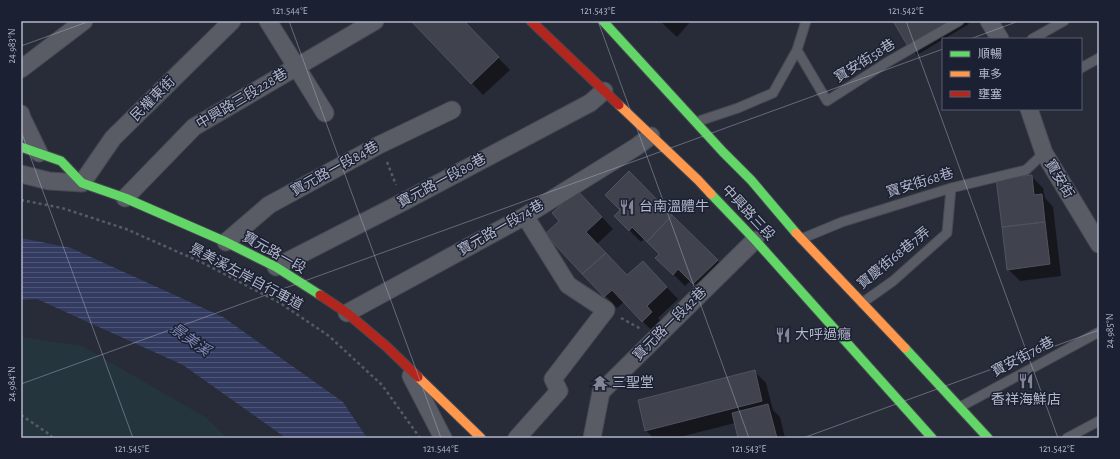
<svg xmlns="http://www.w3.org/2000/svg" width="1120" height="459" viewBox="0 0 1120 459" font-family="'Alegreya Sans','Noto Sans TC',sans-serif">
<style>
.park{fill:#25353e}
.water{fill:url(#water-rules)}
.shadow{fill:#0007}
.building{fill:#40424e;stroke:#50535f}
.lines{fill:none;stroke-linecap:round;stroke-linejoin:round}
.lane-casing{stroke:#454851;stroke-width:11}
.street-casing{stroke:#454851;stroke-width:19}
.fast-casing{stroke:#454851;stroke-width:11}
.slow-casing{stroke:#454851;stroke-width:11}
.jam-casing{stroke:#454851;stroke-width:11}
.path{stroke:#565a63;stroke-width:2.5;stroke-dasharray:3 3;stroke-linecap:butt}
.lane{stroke:#595b65;stroke-width:9}
.street{stroke:#595b65;stroke-width:17}
.fast{stroke:#63d668;stroke-width:9}
.slow{stroke:#ff974d;stroke-width:9}
.jam{stroke:#b3261e;stroke-width:9}
.ticks{fill:none;stroke:#b2b6c9;stroke-width:1;stroke-opacity:0.45}
.labels{text-anchor:middle;dominant-baseline:central;stroke-width:3;stroke-linejoin:round;paint-order:stroke}
.street-label{font-size:14px;fill:#b2b6c9;stroke:#1c2033}
.poi-label{font-size:14px;fill:#b2b6c9;stroke:#1c2033;text-anchor:start}
.water-label{font-size:15px;font-style:italic;fill:#808bb7;stroke:#1c2033}
.neatline{fill:none;stroke:#b2b6c9;stroke-width:1.5}
.ticks-label{font-size:10px;text-anchor:middle;fill:#b2b6c9}
</style>
<defs>
<pattern id="water-rules" width="6" height="5" patternUnits="userSpaceOnUse"><rect width="6" height="5" fill="#333b60"/><path d="M0 2.5h6" fill="none" stroke="#4e5575"/></pattern>
</defs>
<rect width="100%" height="100%" fill="#282c38"/>
<path class="park" d="M21,337L82,346L205,417L227,438H21Z"/>
<path class="water" d="M21,238L71,248L223,317L343,402L367,438H286L183,365L37,299L21,300Z"/>
<path class="shadow" d="M463,21L510,70L483,95L472,83Z
M660,21H691L677,37Z
M894,21H967L969,24L917,55L910,47Z
M629,173L729,272L706,295L691,280L685,286L657,258L660,254L645,238L641,242L615,216L621,210Z
M1031,176L1043,188L1045,198L1053,207L1061,276L1020,281L1008,269Z
M589,203L613,229L597,244L628,276L643,262L678,299L658,318L663,324L654,333L624,302L617,308L547,235Z
M754,371L766,383L773,410L780,417L785,438H739L735,423L676,438H654L646,431L639,401Z"/>
<path class="building" d="M411,21H464L499,57L471,84Z
M893,21H956L909,48Z
M629,171L672,215L647,242L632,227L629,231L614,216L620,210L605,195Z
M1032,175L1034,195L1042,194L1045,222L1002,227L996,179Z
M577,190L602,217L586,232L606,253L582,274L545,234L559,221L552,213Z
M672,215L718,260L693,284L678,269L673,275L655,258L659,254L647,242Z
M1045,222L1050,264L1007,270L1002,227Z
M606,253L627,275L643,261L667,287L647,306L652,312L642,322L612,290L604,297L582,274Z
M755,370L762,401L645,431L638,400Z
M768,404L777,438H738L732,413Z"/>
<g class="lines">
<defs>
<path id="lane" d="M1032,39L1064,21
M797,50L827,101L886,63L959,21
M1081,68L1099,58
M696,122L738,108L773,93L797,50L806,21
M801,239L842,222L951,188L1026,170L1044,153
M862,303L893,281L947,233L951,188
M960,407L1099,332
M1067,438L1099,421"/>
<path id="street" d="M268,21L325,113
M989,21L1000,39
M21,69L84,21
M1029,109L1044,153L1099,244
M21,114L22,118L39,153
M21,174L49,181L82,183L113,138L232,21
M125,198L194,127L375,21
M226,242L269,205L379,145L452,110
M276,267L403,202L590,103L604,91
M347,313L525,216L636,147L651,136
M411,376L443,438
M517,438L559,391L553,379L606,310L568,285L525,216
M592,438L601,392L755,240"/>
<path id="fast" d="M603,21L723,152L751,180L796,233
M21,147L61,161L82,183L125,198L226,242L276,267L320,295
M711,194L755,240L932,438
M905,348L988,438"/>
<path id="slow" d="M619,105L698,180L711,194
M796,233L905,348
M418,377L481,438"/>
<path id="jam" d="M531,21L619,105
M320,295L347,313L387,347L418,377"/>
</defs>
<use href="#lane" class="lane-casing"/>
<use href="#street" class="street-casing"/>
<use href="#fast" class="fast-casing"/>
<use href="#slow" class="slow-casing"/>
<use href="#jam" class="jam-casing"/>
<path class="path" d="M387,162L396,185
M21,200L62,208L126,229L203,263L280,303L329,336L382,385L420,438
M621,318L641,329
M21,415L46,432L53,438"/>
<use href="#lane" class="lane"/>
<use href="#street" class="street"/>
<use href="#fast" class="fast"/>
<use href="#slow" class="slow"/>
<use href="#jam" class="jam"/>
</g>
<path class="ticks" d="M289,21L441,438M598,21L749,438M906,21L1058,438M970,39L1019,21M21,46L90,21M21,131L133,438M21,384L943,49M803,438L1099,330"/>
<defs>
<symbol id="restaurant-bare" viewBox="-9 -9 18 18"><path d="M-5-6h1v4h1v-4h1v4h1v-4h1v5L-1.5 .5V6h-2V.5L-5-1ZM5-6V6H3V1.5H1.5Q1.5-4 5-6Z" fill="#828696" stroke="#1c2033" stroke-width="2.5" paint-order="stroke"/></symbol>
<symbol id="temple-bare" viewBox="-9 -9 18 18"><path d="M0-6L5-2H3V0L6.5 2.5H4V6H1.5V3h-3V6H-4V2.5H-6.5L-3 0V-2H-5Z" fill="#828696" stroke="#1c2033" stroke-width="2.5" paint-order="stroke"/></symbol>
</defs>
<g fill-rule="evenodd">
<use href="#restaurant-bare" x="616" y="196" width="22" height="22"/>
<use href="#restaurant-bare" x="772" y="324" width="22" height="22"/>
<use href="#restaurant-bare" x="1015" y="370" width="22" height="22"/>
<use href="#temple-bare" x="589" y="372" width="22" height="22"/>
</g>
<g class="labels">
<g class="street-label">
<text transform="translate(865 61) rotate(-32)">寶安街58巷</text>
<text transform="translate(153 99) rotate(-45)">民權東街</text>
<text transform="translate(242 99) rotate(-31)">中興路三段228巷</text>
<text transform="translate(335 169) rotate(-29)">寶元路一段84巷</text>
<text transform="translate(1059 179) rotate(59)">寶安街</text>
<text transform="translate(442 181) rotate(-28)">寶元路一段80巷</text>
<text transform="translate(920 183) rotate(-17)">寶安街68巷</text>
<text transform="translate(748 213) rotate(47)">中興路三段</text>
<text transform="translate(501 228) rotate(-30)">寶元路一段74巷</text>
<text transform="translate(274 253) rotate(29)">寶元路一段</text>
<text transform="translate(894 258) rotate(-39)">寶慶街68巷7弄</text>
<text transform="translate(246 277) rotate(28)">景美溪左岸自行車道</text>
<text transform="translate(670 324) rotate(-45)">寶元路一段42巷</text>
<text transform="translate(1023 357) rotate(-28)">寶安街76巷</text>
</g>
<g class="poi-label">
<text x="639" y="207">台南溫體牛</text>
<text x="795" y="335">大呼過癮</text>
<text x="612" y="383">三聖堂</text>
<text x="1026" y="400" text-anchor="middle">香祥海鮮店</text>
</g>
<g class="water-label">
<text transform="translate(190 340) rotate(35)">景美溪</text>
</g>
</g>
<rect width="1120" height="459" fill="none" stroke="#1c2033" stroke-width="44"/>
<rect x="942" y="38" width="140" height="72" fill="#1c2033" stroke="#585c6f"/>
<rect x="950" y="51" width="20" height="6" fill="#63d668" stroke="#585c6f"/>
<text x="978" y="58" font-size="12" fill="#b2b6c9">順暢</text>
<rect x="950" y="71" width="20" height="6" fill="#ff974d" stroke="#585c6f"/>
<text x="978" y="78" font-size="12" fill="#b2b6c9">車多</text>
<rect x="950" y="91" width="20" height="6" fill="#b3261e" stroke="#585c6f"/>
<text x="978" y="98" font-size="12" fill="#b2b6c9">壅塞</text>
<rect x="22" y="22" width="1076" height="415" class="neatline"/>
<g class="ticks-label">
<text x="290" y="14">121.544°E</text>
<text x="598" y="14">121.543°E</text>
<text x="906" y="14">121.542°E</text>
<text transform="translate(11 46) rotate(-90)" y="4">24.983°N</text>
<text transform="translate(1109 331) rotate(-90)" y="4">24.985°N</text>
<text transform="translate(11 384) rotate(-90)" y="4">24.984°N</text>
<text x="132" y="452">121.545°E</text>
<text x="441" y="452">121.544°E</text>
<text x="749" y="452">121.543°E</text>
<text x="1057" y="452">121.542°E</text>
</g>
</svg>
